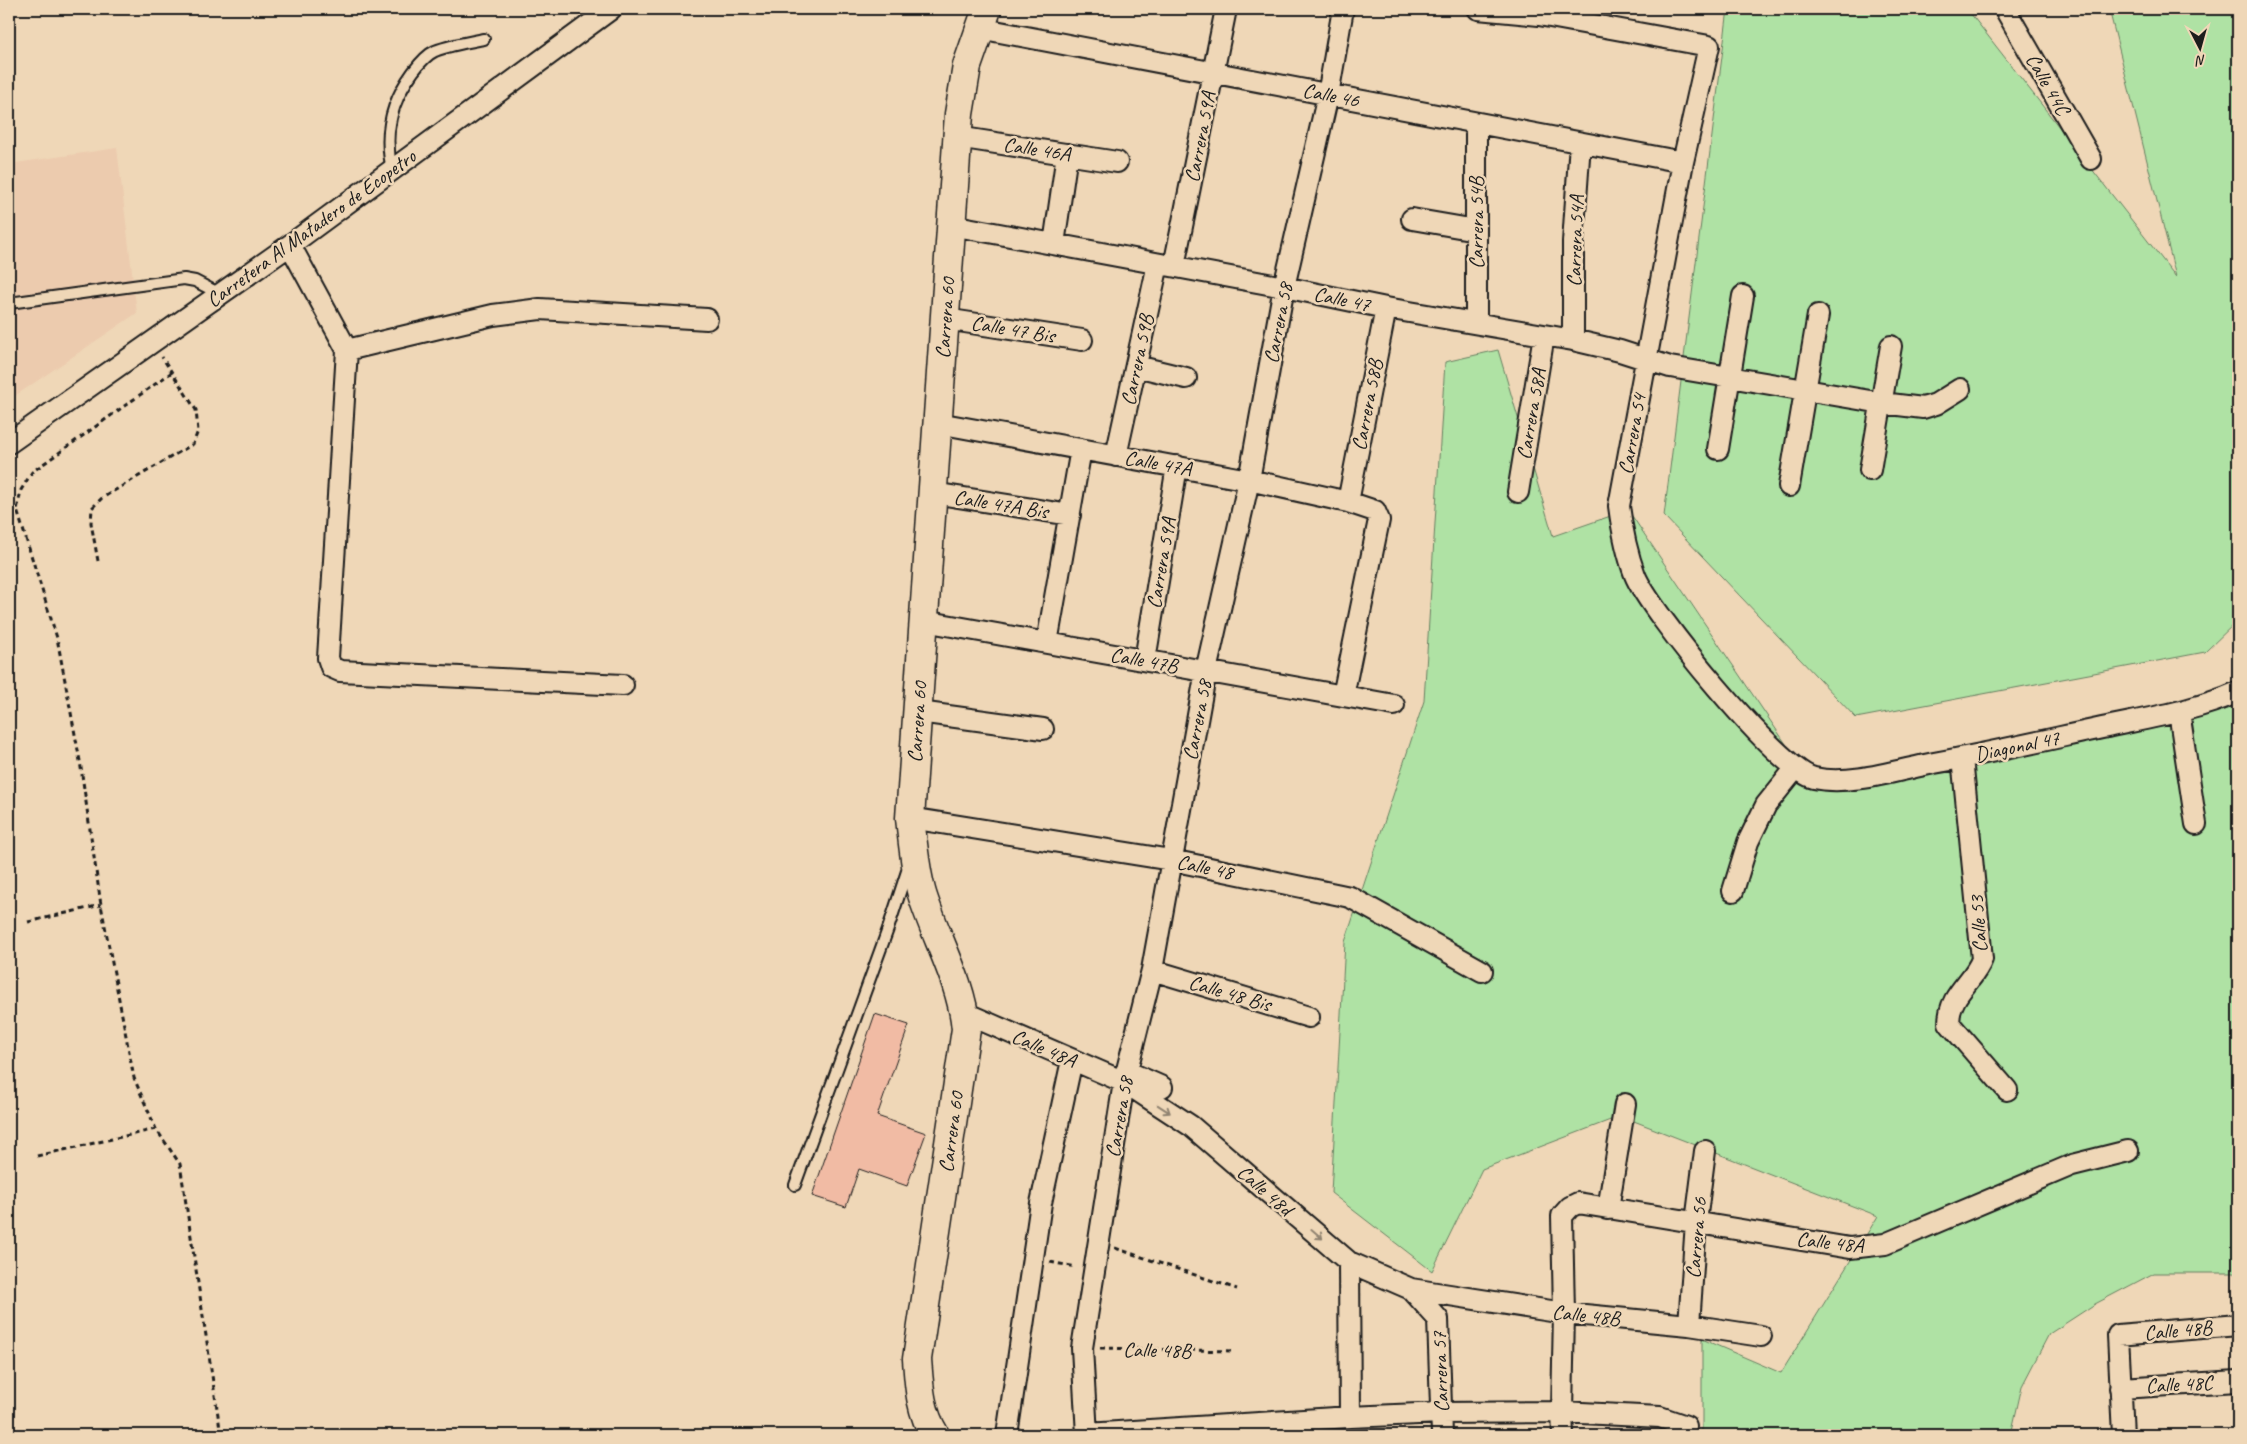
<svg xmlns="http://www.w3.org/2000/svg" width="2247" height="1444" viewBox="0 0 2247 1444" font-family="Caveat,sans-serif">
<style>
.built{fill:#eccbae}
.green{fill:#afe2a4;stroke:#667f60}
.building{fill:#f1bba4;stroke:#1c1c1c}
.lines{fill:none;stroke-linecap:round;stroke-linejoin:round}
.lane-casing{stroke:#1c1c1c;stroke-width:14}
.street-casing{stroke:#1c1c1c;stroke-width:24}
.secondary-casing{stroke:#1c1c1c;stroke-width:31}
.path{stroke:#1c1c1c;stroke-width:3;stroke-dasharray:5 4;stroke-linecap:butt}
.lane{stroke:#efd7b7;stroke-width:10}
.street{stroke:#efd7b7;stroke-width:20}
.secondary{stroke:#efd7b7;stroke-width:28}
.oneway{stroke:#908371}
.labels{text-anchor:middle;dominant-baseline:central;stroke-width:5;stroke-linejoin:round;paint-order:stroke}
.street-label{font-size:21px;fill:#1c1c1c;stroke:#efd7b7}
</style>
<rect width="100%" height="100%" fill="#efd7b7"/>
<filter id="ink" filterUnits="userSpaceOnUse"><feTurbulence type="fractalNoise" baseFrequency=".02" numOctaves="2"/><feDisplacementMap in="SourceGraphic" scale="10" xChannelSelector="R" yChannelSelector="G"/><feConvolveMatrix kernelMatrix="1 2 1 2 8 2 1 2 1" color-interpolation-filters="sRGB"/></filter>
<g filter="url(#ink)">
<path class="built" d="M117,148L137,313L9,400V164Z"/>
<path class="green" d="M1728,9H1967L2176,277L2109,9H2238V620L2205,652L1856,718L1664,516Z
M1498,350L1553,536L1628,510L1813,784L1962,760L2238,703V1273H2154L2095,1304L2049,1334L2022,1386L2011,1435H1702V1339L1781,1373L1878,1216L1621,1116L1482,1169L1432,1271L1331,1193L1345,942L1424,701L1445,362Z"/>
<path class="building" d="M875,1014L909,1025L877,1116L926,1133L907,1186L859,1169L846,1207L812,1196Z"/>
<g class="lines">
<defs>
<path id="lane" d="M392,169C383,133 391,102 413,72C419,64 426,55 435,51C450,45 468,42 484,39
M9,303L184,279L195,281L220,294
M795,1185L888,929L908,868"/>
<path id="street" d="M1478,9L1539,15L1709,46L1683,162L1619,506C1622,529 1627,554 1635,575C1649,611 1779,770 1814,778C1850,786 1898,770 1934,763C1990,753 2046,740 2102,728C2148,718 2195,711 2238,692
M2005,9L2091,159
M979,28L1683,162
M1476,123V323
M957,137L1117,162
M1412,219L1476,230
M951,225L1284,287L1386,308L1573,340L1620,351L1670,367L1882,403L1923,408L1936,404L1960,389
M1054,244L1067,154
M290,245L347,350L328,658L331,667L340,671L623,685
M1174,266L1226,9
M945,319L1082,340
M1573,340V242L1580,143
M347,350L493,315L540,309L707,319
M1136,366L1186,378
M938,423L1249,480L1348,502L1375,511L1379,520L1343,696
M9,443L290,245L611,9
M1718,449L1743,296
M1116,456L1158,264
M1870,470L1891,346
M1789,486L1818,315
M1518,492L1544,335
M933,493L1070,515
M1348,502L1386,308
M924,621L1394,705
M1047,643L1081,449
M1145,660L1177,466
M919,712L1043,729
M2179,712L2196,824
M1962,758L1982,959C1974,982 1949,993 1949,1023L2007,1090
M910,818L1171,860L1350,897L1482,971
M1733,891L1748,842L1766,805L1795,769
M1152,970L1309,1017
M965,1013L1124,1082L1191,1126L1349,1262L1411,1289L1564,1313L1689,1325L1761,1336
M1126,1071L1162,1087
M1608,1209L1625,1104
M1349,1262L1350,1417
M1411,1289L1438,1319L1442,1435
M1689,1325L1696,1222L1705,1151
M2120,1388L2238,1381
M1087,1434L1350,1417L1441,1413L1562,1412L1660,1417L1686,1426
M1007,1435L1041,1203L1072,1060
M1087,1435L1082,1348L1124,1082L1152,970L1206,671L1249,480L1284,287L1328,95L1343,9
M1563,1435L1562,1412L1564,1313L1562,1216L1570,1207L1578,1203L1850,1248L1885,1244L2072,1165L2128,1151
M2123,1435L2118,1335L2238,1325"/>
<path id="secondary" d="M935,1435C920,1411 919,1386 917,1359L966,1029C962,982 936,939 922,894C915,870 913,843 910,818L959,114L967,66L987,9"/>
</defs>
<use href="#lane" class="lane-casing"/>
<use href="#street" class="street-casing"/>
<use href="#secondary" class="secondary-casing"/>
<path class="path" d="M172,372L32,472L21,490L17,510L57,638L80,761L101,905L134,1078L156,1129L180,1164L221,1435
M98,561L91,523L92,508L102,498L193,444L198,431L196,410L162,357
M28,922L101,905
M37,1156L156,1129
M1115,1248L1237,1289
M1050,1262L1076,1267
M1100,1348L1232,1351"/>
<use href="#lane" class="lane"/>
<use href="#street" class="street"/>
<use href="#secondary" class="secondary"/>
</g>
<defs><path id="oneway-shaft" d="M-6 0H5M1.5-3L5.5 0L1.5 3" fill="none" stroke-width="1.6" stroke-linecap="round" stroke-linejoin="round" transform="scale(1.25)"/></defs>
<g class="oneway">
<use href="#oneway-shaft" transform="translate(1164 1109) rotate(33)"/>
<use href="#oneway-shaft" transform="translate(1317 1234) rotate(41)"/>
</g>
</g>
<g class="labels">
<g class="street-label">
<text transform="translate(2048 84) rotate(60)">Calle 44C</text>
<text transform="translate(1331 95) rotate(11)">Calle 46</text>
<text transform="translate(1200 137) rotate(-79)">Carrera 59A</text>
<text transform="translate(1037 149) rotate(9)">Calle 46A</text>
<text transform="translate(1476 223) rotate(-90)">Carrera 54B</text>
<text transform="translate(311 228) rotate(-36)">Carretera Al Matadero de Ecopetro</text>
<text transform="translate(1575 241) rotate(-88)">Carrera 54A</text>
<text transform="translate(1342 299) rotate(12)">Calle 47</text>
<text transform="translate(945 318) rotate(-86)">Carrera 60</text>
<text transform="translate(1278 323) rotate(-79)">Carrera 58</text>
<text transform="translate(1013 329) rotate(9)">Calle 47 Bis</text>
<text transform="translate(1137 360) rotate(-78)">Carrera 59B</text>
<text transform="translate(1367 405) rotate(-79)">Carrera 58B</text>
<text transform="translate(1531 414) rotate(-80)">Carrera 58A</text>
<text transform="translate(1632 434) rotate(-80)">Carrera 54</text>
<text transform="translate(1158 463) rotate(10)">Calle 47A</text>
<text transform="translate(1001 504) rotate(9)">Calle 47A Bis</text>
<text transform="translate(1161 563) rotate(-80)">Carrera 59A</text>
<text transform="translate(1144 660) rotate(10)">Calle 47B</text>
<text transform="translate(1197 720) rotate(-79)">Carrera 58</text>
<text transform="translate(917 722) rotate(-86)">Carrera 60</text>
<text transform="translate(2017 746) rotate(-12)">Diagonal 47</text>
<text transform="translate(1205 867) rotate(12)">Calle 48</text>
<text transform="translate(1978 924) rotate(-94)">Calle 53</text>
<text transform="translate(1230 993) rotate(16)">Calle 48 Bis</text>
<text transform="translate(1044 1048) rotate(23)">Calle 48A</text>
<text transform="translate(1119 1117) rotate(-80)">Carrera 58</text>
<text transform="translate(951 1132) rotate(-82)">Carrera 60</text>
<text transform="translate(1265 1190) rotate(41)">Calle 48d</text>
<text transform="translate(1696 1238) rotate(-85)">Carrera 56</text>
<text transform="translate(1830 1242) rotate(6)">Calle 48A</text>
<text transform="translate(1586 1315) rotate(6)">Calle 48B</text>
<text transform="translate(2178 1330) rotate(-5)">Calle 48B</text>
<text transform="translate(1157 1350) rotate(1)">Calle 48B</text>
<text transform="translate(1440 1372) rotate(-92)">Carrera 57</text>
<text transform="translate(2179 1384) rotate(-3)">Calle 48C</text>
</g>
</g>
<rect width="2247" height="1444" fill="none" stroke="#efd7b7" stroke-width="30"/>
<rect x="15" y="15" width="2217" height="1414" fill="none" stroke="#1c1c1c" stroke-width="2" filter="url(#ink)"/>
<g transform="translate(2200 48) rotate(174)" stroke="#efd7b7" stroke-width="4" paint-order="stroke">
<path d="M0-4L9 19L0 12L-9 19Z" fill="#1c1c1c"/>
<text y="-8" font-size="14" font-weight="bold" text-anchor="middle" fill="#1c1c1c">N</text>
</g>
</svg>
